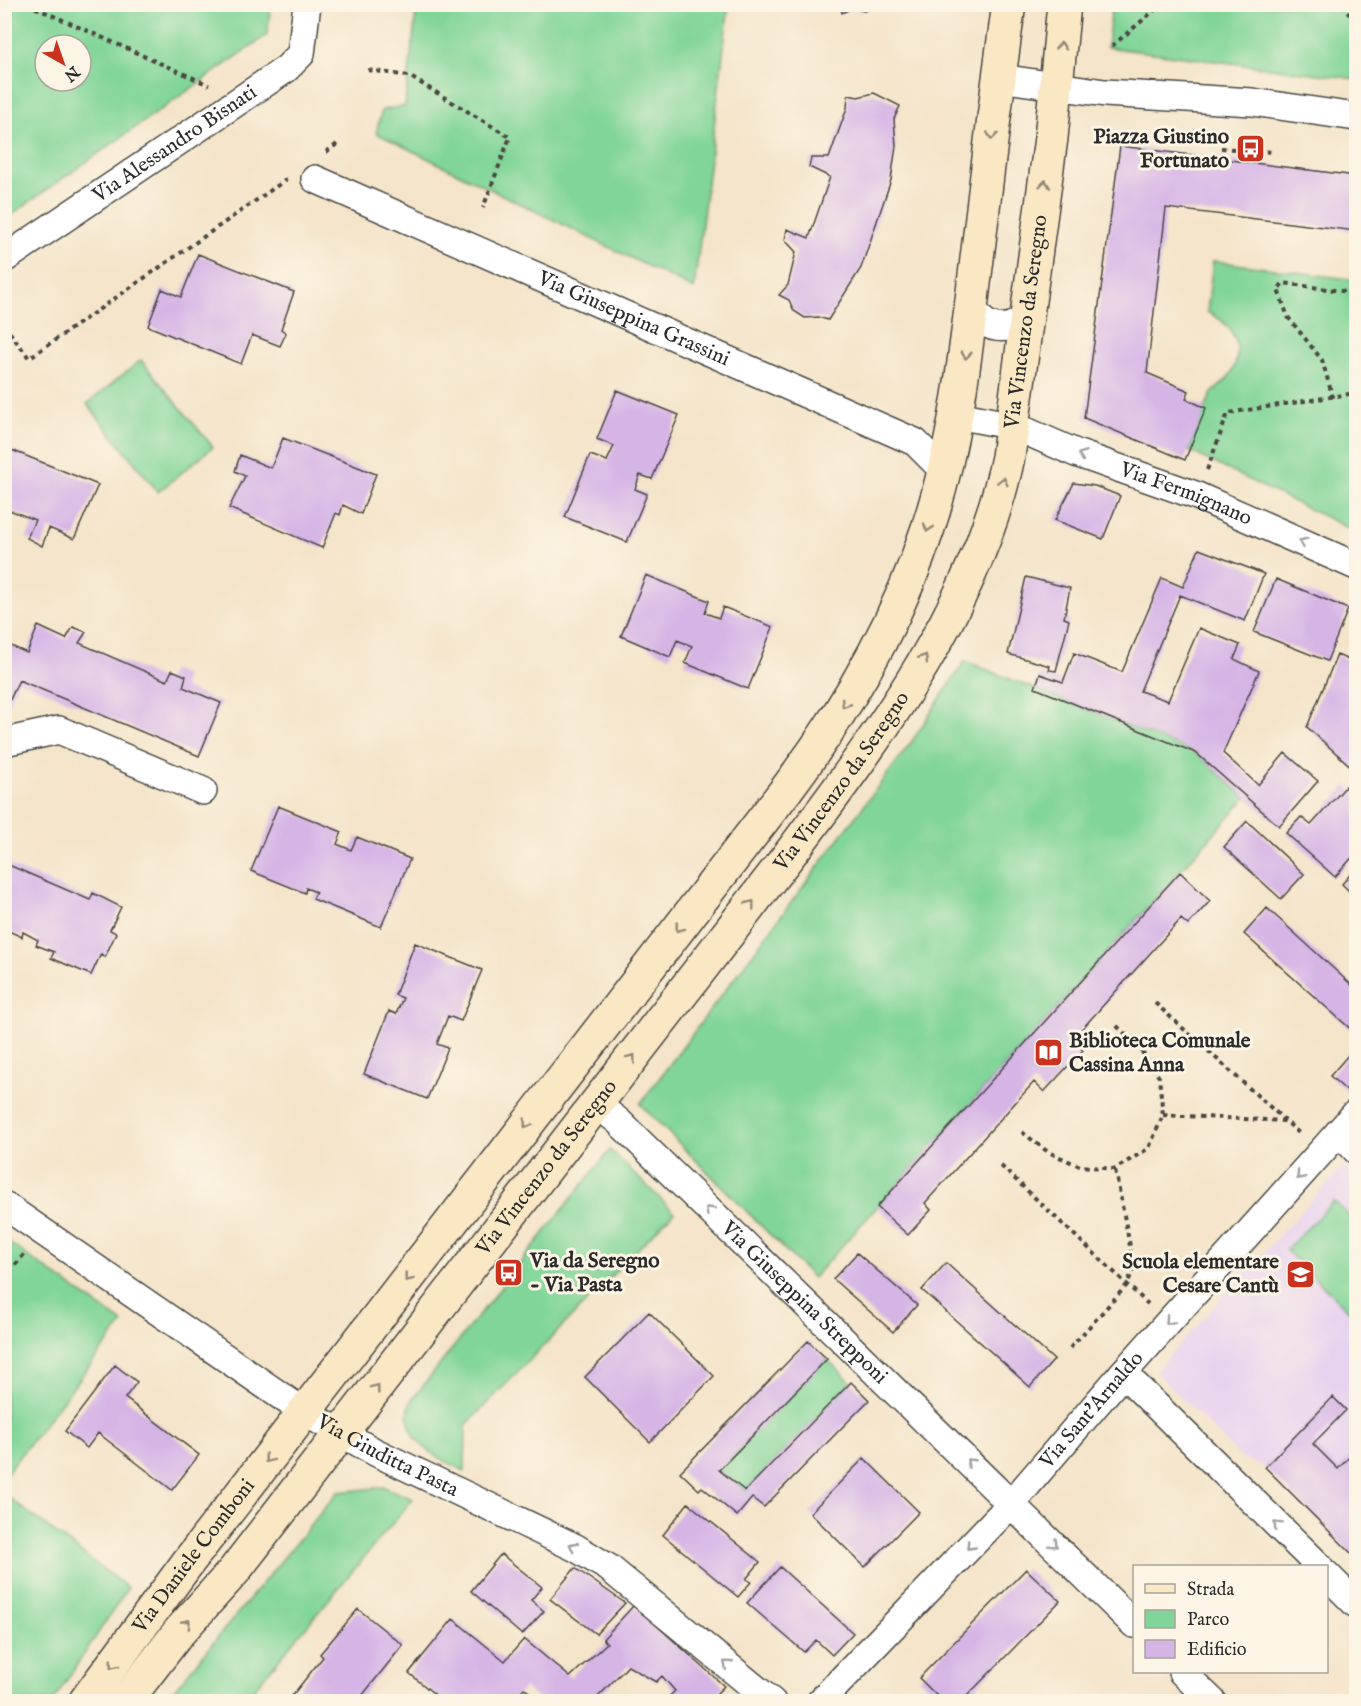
<svg xmlns="http://www.w3.org/2000/svg" width="1361" height="1706" viewBox="0 0 1361 1706" font-family="'IM FELL English',serif">
<style>
.built{fill:#e7d2ef}
.green{fill:#81d598;stroke:#568062;stroke-width:1.5;fill-rule:evenodd}
.building{fill:#d5b4e6}
.lines{fill:none;stroke-linecap:round;stroke-linejoin:round}
.street-casing{stroke:#494743;stroke-width:30}
.secondary-casing{stroke:#494743;stroke-width:36}
.path{stroke:#494743;stroke-width:4;stroke-dasharray:4.5 4.5;stroke-linecap:butt}
.street{stroke:#fff;stroke-width:27}
.secondary{stroke:#fae7c3;stroke-width:33}
.oneway{stroke:#928977}
.oneway2{stroke:#a0a0a0}
.labels{text-anchor:middle;dominant-baseline:central;stroke-width:6;stroke-linejoin:round;paint-order:stroke}
.poi-label{font-size:21px;font-weight:bold;fill:#2b2b2b;stroke:#fcf5e5;text-anchor:end}
.street-label{font-size:21px;fill:#2b2b2b;stroke:#fcf5e5}
</style>
<rect width="100%" height="100%" fill="#fcf5e5"/>
<filter id="ink" filterUnits="userSpaceOnUse"><feTurbulence type="fractalNoise" baseFrequency=".0167" numOctaves="2"/><feDisplacementMap in="SourceGraphic" scale="12" xChannelSelector="R" yChannelSelector="G"/><feConvolveMatrix kernelMatrix="1 2 1 2 8 2 1 2 1" color-interpolation-filters="sRGB"/></filter>
<filter id="wash" filterUnits="userSpaceOnUse"><feTurbulence type="fractalNoise" baseFrequency=".008" numOctaves="4" result="noise"/><feDisplacementMap in="SourceGraphic" scale="24" xChannelSelector="R" yChannelSelector="G"/><feGaussianBlur stdDeviation="1.35" result="paint"/><feColorMatrix in="noise" values="0 0 0 0 0 0 0 0 0 0 0 0 0 0 0 0 0 1.4 0 .05"/><feComposite in="paint" operator="in"/></filter>
<g filter="url(#wash)">
<rect width="100%" height="100%" fill="#f4e4c9"/>
<path class="built" d="M1344,1165L1356,1177V1558L1265,1467L1242,1459L1155,1371Z"/>
<path class="green" d="M5,4H271V5L267,35L5,219ZM45,45H81V81H45Z
M417,5H729L694,289L376,133L382,110L405,106Z
M1112,5H1356V79L1107,47Z
M1213,261L1356,280V532L1189,451C1196,433 1202,413 1211,395C1215,388 1223,385 1227,379C1247,352 1236,325 1207,312Z
M141,360L213,447L158,492L87,404Z
M965,661L1196,753L1246,798L813,1278L640,1104L910,744Z
M610,1150L674,1212L466,1425L465,1471C435,1457 400,1440 410,1402Z
M1334,1201L1356,1223V1318L1286,1250Z
M5,1240L123,1323L5,1475Z
M827,1359L851,1382L745,1491L719,1470Z
M384,1487L413,1499L244,1701H165L338,1492Z
M4,1494L128,1588L53,1701H5Z"/>
<g id="blocks">
<path class="building" d="M840,4H879V5L864,11L852,8L842,13Z
M874,93L900,106L894,119L896,146L891,180L861,268L828,320L818,317L805,318L794,311L789,300L779,295L788,285L796,252L785,240L787,229L809,238L830,177L809,167L811,158H829L847,108L848,95L858,97Z
M1120,146L1356,176V231L1166,208L1147,373L1189,391L1186,399L1206,408L1185,460L1084,418Z
M198,254L294,292L281,329L286,333L280,346L252,335L241,364L148,326L162,289L181,297Z
M617,390L679,415L652,479L640,475L635,489L647,494L627,542L565,517L590,455L607,461L614,446L597,439Z
M283,438L376,474L361,514L343,505L340,515L336,513L322,548L229,508L245,476L235,471L240,455L271,468Z
M4,447L98,485L74,539L49,528L42,546L27,538L35,520L4,508Z
M1074,483L1095,486L1120,496L1103,539L1055,520Z
M1199,549L1264,574L1245,621L1180,595L1140,691L1168,701L1199,628L1240,645L1234,659L1259,671L1223,753L1258,785L1285,753L1318,781L1279,826L1196,753L1035,688L1040,674L1063,682L1074,653L1122,672L1162,578L1183,587Z
M646,575L709,601L705,613L719,618L723,607L773,627L748,689L685,663L692,646L677,640L670,657L621,636Z
M1026,577L1070,588L1064,618L1069,620L1056,671L1049,670L1050,666L1008,654Z
M1276,579L1348,609L1327,661L1254,632Z
M38,626L66,639L73,627L86,632L79,643L167,681L172,670L186,676L183,687L221,703L199,756L19,680L8,704L4,703V643L27,653Z
M1337,655L1356,663V771L1307,727Z
M1347,785L1356,794V853L1335,877L1286,833L1301,817L1311,825Z
M278,806L342,832L337,844L351,850L357,837L410,859L381,927L313,899L316,892L306,888L305,893L251,871Z
M1247,821L1304,874L1281,899L1224,847Z
M4,863L90,900L93,893L121,907L110,930L116,933L105,957L101,954L91,975L51,958L54,952L36,945L38,940L23,932L22,937L4,929Z
M1356,868V898L1342,884Z
M1180,872L1210,901L1188,925L1181,919L1072,1040L1083,1050L1044,1092L1034,1082L925,1203L931,1210L908,1235L877,1207Z
M1267,908L1356,989V1029L1354,1032L1244,934Z
M415,943L482,970L461,1021L448,1016L437,1044L448,1048L427,1099L364,1074L389,1011L396,1014L403,998L395,995Z
M1356,1046V1087L1350,1094L1330,1076Z
M857,1253L917,1305L893,1332L833,1279Z
M946,1263L1054,1360L1030,1387L922,1290Z
M649,1312L714,1376L650,1442L585,1377Z
M808,1341L827,1359L719,1470L745,1491L851,1382L869,1400L764,1507L752,1498L737,1516L702,1487L699,1490L680,1472Z
M115,1365L137,1382L125,1398L199,1455L172,1490L98,1433L87,1448L65,1431Z
M1333,1397L1346,1410L1313,1444L1338,1469L1356,1450V1558L1265,1467Z
M864,1458L919,1512L865,1567L810,1513Z
M688,1503L760,1562L746,1579L751,1582L738,1597L663,1535Z
M501,1554L542,1587L531,1600L544,1611L522,1635L471,1591Z
M780,1567L853,1633L832,1655L816,1640L804,1652L747,1603Z
M575,1568L625,1603L596,1634L550,1599Z
M1026,1569L1060,1601L961,1702H943L919,1678Z
M634,1605L724,1686L708,1702H663L675,1691L662,1676L656,1682L628,1666L593,1702H542L524,1688L512,1702H444L409,1673L453,1619L505,1661L524,1639L570,1677L607,1643L603,1639Z
M358,1609L403,1645L357,1702H287L323,1657L320,1654Z"/>
</g>
</g>
<g filter="url(#ink)">
<use href="#blocks" fill-opacity="0" stroke="#494743" stroke-width="1.5"/>
<g class="lines">
<defs>
<g id="street">
<path d="M999,78L1105,93L1252,102L1356,117"/>
<path id="s1" d="M315,179L915,442L945,472"/>
<path id="s2" d="M4,259L286,69L301,54L307,4"/>
<path d="M973,297C972,333 1020,339 1030,305"/>
<path id="s3" d="M957,415L1014,426L1076,453L1195,495L1356,566"/>
<path d="M4,742L59,730L203,791"/>
<path id="s4" d="M596,1104L618,1121L1134,1624"/>
<path d="M1339,1132L1356,1150"/>
<path id="s5" d="M4,1205L304,1412L375,1452L576,1548L609,1568L772,1702"/>
<path d="M1123,1373L1319,1566"/>
<path d="M1326,1574L1356,1604"/>
<path d="M1182,1672L1213,1702"/>
<path id="s6" d="M820,1702L1011,1504L1123,1373L1356,1113"/>
</g>
<g id="secondary">
<path id="s7" d="M85,1702L189,1561L786,790C846,710 897,624 928,528C955,446 965,360 975,275C986,185 996,94 1009,4"/>
<path id="s8" d="M125,1702L179,1632L234,1571L796,846C883,730 978,603 1008,457L1051,138L1064,4"/>
</g>
</defs>
<use href="#street" class="street-casing"/>
<use href="#secondary" class="secondary-casing"/>
<path class="path" d="M27,4L209,85
M1342,4L1356,24
M1112,46L1162,4
M368,70L409,76L510,137L483,208
M1221,148L1273,152
M326,152L340,142
M4,325L29,358L287,179
M1333,398L1322,360L1288,317L1278,290L1283,283L1356,293
M1207,470L1228,413L1356,393
M1155,1003L1300,1134
M1163,1115L1285,1121
M1022,1132L1048,1152L1080,1166L1115,1169L1149,1148L1163,1115L1159,1077L1140,1049L1115,1024
M1001,1166L1148,1304
M4,1279L25,1253
M1070,1348L1127,1285L1134,1267L1115,1169"/>
<use href="#street" class="street"/>
<use href="#secondary" class="secondary"/>
</g>
<defs><path id="oneway-chevron" d="M-2-3.5L2.5 0L-2 3.5" fill="none" stroke-width="1.6" stroke-linecap="round" stroke-linejoin="round" transform="scale(1.5)"/></defs>
<g class="oneway">
<use href="#oneway-chevron" transform="translate(1061 46) rotate(-85)"/>
<use href="#oneway-chevron" transform="translate(992 136) rotate(97)"/>
<use href="#oneway-chevron" transform="translate(1045 184) rotate(-83)"/>
<use href="#oneway-chevron" transform="translate(966 355) rotate(97)"/>
<use href="#oneway-chevron" transform="translate(1003 481) rotate(-76)"/>
<use href="#oneway-chevron" transform="translate(928 528) rotate(108)"/>
<use href="#oneway-chevron" transform="translate(924 658) rotate(-59)"/>
<use href="#oneway-chevron" transform="translate(845 704) rotate(122)"/>
<use href="#oneway-chevron" transform="translate(751 904) rotate(-52)"/>
<use href="#oneway-chevron" transform="translate(679 928) rotate(128)"/>
<use href="#oneway-chevron" transform="translate(632 1058) rotate(-52)"/>
<use href="#oneway-chevron" transform="translate(527 1124) rotate(128)"/>
<use href="#oneway-chevron" transform="translate(408 1278) rotate(128)"/>
<use href="#oneway-chevron" transform="translate(376 1388) rotate(-52)"/>
<use href="#oneway-chevron" transform="translate(268 1459) rotate(128)"/>
<use href="#oneway-chevron" transform="translate(187 1623) rotate(-48)"/>
<use href="#oneway-chevron" transform="translate(113 1665) rotate(128)"/>
</g>
<g class="oneway2">
<use href="#oneway-chevron" transform="translate(1082 455) rotate(-160)"/>
<use href="#oneway-chevron" transform="translate(1303 542) rotate(-156)"/>
<use href="#oneway-chevron" transform="translate(1300 1176) rotate(132)"/>
<use href="#oneway-chevron" transform="translate(709 1210) rotate(-136)"/>
<use href="#oneway-chevron" transform="translate(1169 1321) rotate(132)"/>
<use href="#oneway-chevron" transform="translate(970 1462) rotate(-136)"/>
<use href="#oneway-chevron" transform="translate(1277 1525) rotate(-135)"/>
<use href="#oneway-chevron" transform="translate(1054 1544) rotate(45)"/>
<use href="#oneway-chevron" transform="translate(573 1546) rotate(-152)"/>
<use href="#oneway-chevron" transform="translate(970 1546) rotate(134)"/>
<use href="#oneway-chevron" transform="translate(727 1664) rotate(-140)"/>
</g>
</g>
<defs>
<symbol id="bus-square" viewBox="-11 -11 22 22"><rect x="-9" y="-9" width="18" height="18" rx="4" fill="#c8321e" stroke="#fcf5e5"/><path d="M-5-6H5V4H4V6H2V4H-2V6H-4V4H-5ZM-3.5-4V0h7V-4ZM-3.5 1.2v1.5H-2V1.2ZM2 1.2v1.5H3.5V1.2Z" fill="#fff"/></symbol>
<symbol id="library-square" viewBox="-11 -11 22 22"><rect x="-9" y="-9" width="18" height="18" rx="4" fill="#c8321e" stroke="#fcf5e5"/><path d="M-6-4Q-3-5.5-.7-3.5V5Q-3 3-6 4ZM6-4Q3-5.5 .7-3.5V5Q3 3 6 4Z" fill="#fff"/></symbol>
<symbol id="school-square" viewBox="-11 -11 22 22"><rect x="-9" y="-9" width="18" height="18" rx="4" fill="#c8321e" stroke="#fcf5e5"/><path d="M0-5L7-2L0 1L-7-2ZM-4 1L0 2.5L4 1V4Q0 6-4 4Z" fill="#fff"/></symbol>
</defs>
<g fill-rule="evenodd">
<use href="#bus-square" x="1234" y="132" width="33" height="33"/>
<use href="#library-square" x="1032" y="1036" width="33" height="33"/>
<use href="#bus-square" x="492" y="1256" width="33" height="33"/>
<use href="#school-square" x="1284" y="1258" width="33" height="33"/>
</g>
<g class="labels">
<g class="poi-label">
<text x="1229" y="137">Piazza Giustino<tspan x="1229" dy="24">Fortunato</tspan></text>
<text x="1069" y="1041" text-anchor="start">Biblioteca Comunale<tspan x="1069" dy="24">Cassina Anna</tspan></text>
<text x="530" y="1261" text-anchor="start">Via da Seregno<tspan x="530" dy="24">- Via Pasta</tspan></text>
<text x="1279" y="1262">Scuola elementare<tspan x="1279" dy="24">Cesare Cantù</tspan></text>
</g>
<g class="street-label">
<text stroke="none"><textPath href="#s2" startOffset="206">Via Alessandro Bisnati</textPath></text>
<text stroke="none"><textPath href="#s1" startOffset="348">Via Giuseppina Grassini</textPath></text>
<text stroke="none"><textPath href="#s8" startOffset="1671">Via Vincenzo da Seregno</textPath></text>
<text stroke="none"><textPath href="#s3" startOffset="243">Via Fermignano</textPath></text>
<text stroke="none"><textPath href="#s8" startOffset="1167">Via Vincenzo da Seregno</textPath></text>
<text stroke="none"><textPath href="#s8" startOffset="681">Via Vincenzo da Seregno</textPath></text>
<text stroke="none"><textPath href="#s4" startOffset="288">Via Giuseppina Strepponi</textPath></text>
<text stroke="none"><textPath href="#s6" startOffset="399">Via Sant'Arnaldo</textPath></text>
<text stroke="none"><textPath href="#s5" startOffset="459">Via Giuditta Pasta</textPath></text>
<text stroke="none"><textPath href="#s7" startOffset="182">Via Daniele Comboni</textPath></text>
</g>
</g>
<rect width="1361" height="1706" fill="none" stroke="#fcf5e5" stroke-width="24"/>
<rect x="1133" y="1565" width="195" height="108" fill="#fcf5e5" stroke="#a8a49b" stroke-width="1.5"/>
<rect x="1145" y="1584" width="30" height="9" fill="#fae7c3" stroke="#a8a49b" stroke-width="1.5"/>
<text x="1187" y="1595" font-size="18" fill="#2b2b2b">Strada</text>
<rect x="1145" y="1610" width="30" height="18" fill="#81d598" stroke="#a8a49b" stroke-width="1.5"/>
<text x="1187" y="1625" font-size="18" fill="#2b2b2b">Parco</text>
<rect x="1145" y="1640" width="30" height="18" fill="#d5b4e6" stroke="#a8a49b" stroke-width="1.5"/>
<text x="1187" y="1655" font-size="18" fill="#2b2b2b">Edificio</text>
<g transform="translate(63 63) rotate(140)"><circle r="28" fill="#fcf5e5" stroke="#a8a49b" stroke-width="1.5"/>
<path d="M0-4.5L10 22L0 15L-10 22Z" fill="#c8321e"/>
<text y="-9" font-size="16" font-weight="bold" text-anchor="middle" fill="#2b2b2b">N</text>
</g>
</svg>
